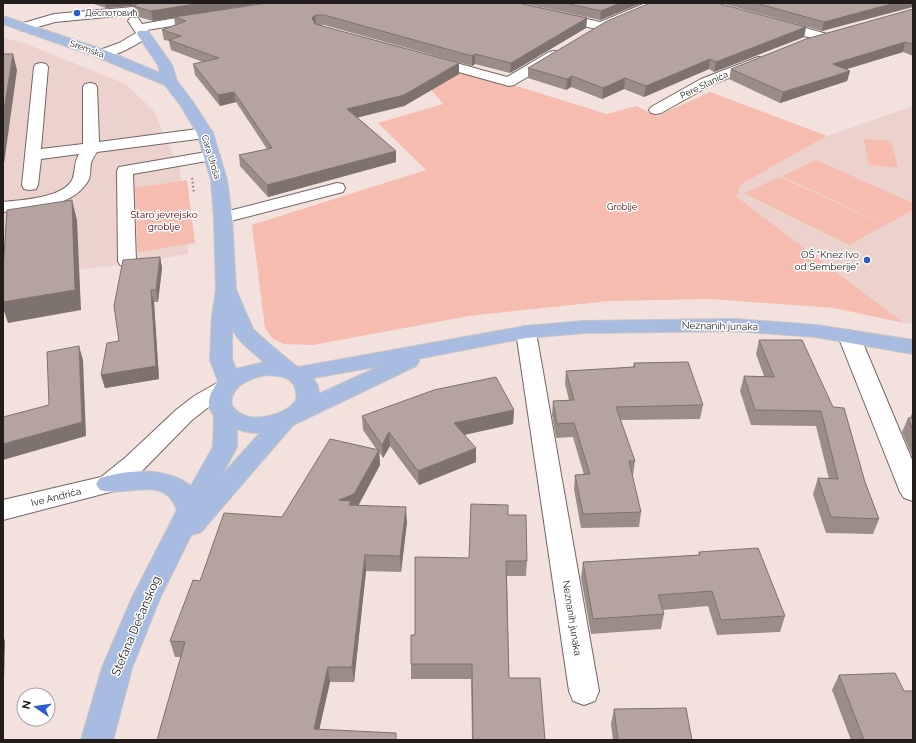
<svg xmlns="http://www.w3.org/2000/svg" width="916" height="743" viewBox="0 0 916 743" font-family="Raleway,sans-serif">
<style>
.built{fill:#ecd2cc}
.green{fill:#f6bcb0}
.lines{fill:none;stroke-linecap:round;stroke-linejoin:round}
.minor-casing{stroke:#756562;stroke-width:2}
.major-casing{stroke:#c6c4c3;stroke-width:2}
.path{stroke:#827774;stroke-width:2;stroke-dasharray:1.5 2.5;stroke-linecap:butt}
.minor{fill:#fff;fill-rule:evenodd}
.major{fill:#a8bbe1;fill-rule:evenodd}
.wall{fill:#9b8c89}
.shaded-wall{fill:#7e726f}
.building{fill:#b4a39f;stroke:#7e726f}
.poi-dot{fill:#2d5dcb;stroke:#fff;stroke-width:1.5}
.labels{text-anchor:middle;dominant-baseline:central;stroke-width:3;stroke-linejoin:round;paint-order:stroke}
.far-poi-label{font-size:9px;fill:#221c1a;stroke:#fff;text-anchor:start}
.far-street-label{font-size:9px;fill:#221c1a;stroke:#fff}
.far-park-label{font-size:9px;fill:#560300;stroke:#fff}
.park-label{font-size:10px;fill:#560300;stroke:#fff}
.poi-label{font-size:10px;fill:#221c1a;stroke:#fff;text-anchor:end}
.street-label{font-size:10px;fill:#221c1a;stroke:#fff}
.near-street-label{font-size:12px;fill:#221c1a;stroke:#fff}
</style>
<rect width="100%" height="100%" fill="#f3e1dd"/>
<path class="built" d="M3,38L24,43L126,84L154,111L180,170L188,254L121,265L3,277Z
M913,106V324L904,323L737,197L740,185L827,136Z"/>
<path class="green" d="M432,66L516,86L607,114L636,106L657,116L710,92L827,136L740,185L737,197L904,323L834,308L711,299L609,301L469,316L313,345L284,344L273,339L265,328L252,225L426,170L378,123L443,104L416,71Z
M864,139L891,141L898,168L869,165Z
M816,160L913,203V210L886,225L782,176Z
M780,177L885,225L849,245L744,193Z
M187,180L195,243L138,252L135,188Z"/>
<g class="lines">
<defs>
<path id="minor" d="M493,3H515L600,22L646,3H662L660,6L601,30L499,7L495,6Z
M133,7L137,8L139,11L137,14L55,22L24,31L20,30L18,27L20,24L54,14Z
M205,13L209,14L211,17L209,20L147,30L149,34L148,37C136,45 111,60 97,57L95,54L97,51L119,43L136,33L128,21L130,18H138L142,24Z
M777,20L827,34L828,37L827,40L822,41L773,27L771,24L773,21Z
M554,51L559,52L561,55L559,58L514,85L509,86L426,63L424,60L426,57L431,56L507,77L549,52Z
M758,57L763,58L765,61L763,64L711,85L661,113L656,114L651,113L649,110L651,107L701,79Z
M41,63L46,64L48,67L41,149L83,144V87L85,84L90,83L95,84L97,87L99,142L205,128L210,130L213,133L210,136L205,138L97,152C95,155 92,159 91,163C90,168 91,176 88,181C72,208 31,209 3,212V202C21,200 63,198 72,180C76,172 73,164 79,154L41,159L38,185L36,189L30,190L24,189L22,185L34,67L36,64Z
M212,151L218,153L220,156L218,159L133,174L136,261L134,265L127,267L120,265L118,261L117,171L119,167Z
M337,183L343,184L345,188L343,192L223,223L217,222L214,218L217,214Z
M526,326L533,328L536,332L599,691L595,701L584,705L573,701L569,691L516,332L519,328Z
M849,330L856,332L860,336L913,462V501L904,498L900,492L838,336L842,332Z
M225,381L233,383L236,388L233,393L210,406L192,420L144,469L118,490L3,520V500L101,477L126,457L176,410L194,396L217,383Z"/>
<path id="major" d="M3,16L107,51L160,73L158,65L137,34L138,31H148L172,65L177,81L193,102L213,133L227,180L232,218L236,290L253,329L266,341L296,366L299,367L526,326L584,321L734,319L816,325L913,340V354L816,337L734,331L584,333L526,338L417,359L419,361L416,366L293,425L201,532L191,535L160,598L132,668L113,740H81L102,668L132,598L177,510C164,473 127,498 100,490L96,484L100,478C129,469 166,467 191,486L213,447L214,416L209,407V400L211,393L218,381L210,360L212,316L216,290L214,218L211,180L197,133L181,106L165,85L97,57L3,24ZM232,328C238,342 253,352 264,362L236,369L232,360ZM380,366L319,394L318,386L313,378ZM268,375C281,376 295,377 296,392C297,396 297,400 294,403C284,415 255,422 242,414C238,413 235,409 232,406C228,386 252,377 268,375ZM237,429L247,432L260,433L222,475L237,447Z"/>
</defs>
<use href="#minor" class="minor-casing"/>
<use href="#major" class="major-casing"/>
<path class="path" d="M192,178L194,193"/>
<use href="#minor" class="minor"/>
<use href="#major" class="major"/>
</g>
<path class="wall" d="M91,3H262L153,21L135,16L133,6H134L106,8Z
M267,3L587,18L586,28L510,73L475,64L472,66L324,25H318L459,63V74L404,106L357,117L396,151V162L268,197L240,166L239,155L267,149L236,102L220,106L195,75L193,64L203,62L171,50L169,41L164,40L162,30L175,25L174,17Z
M522,3H642L600,20Z
M721,3H913L822,31Z
M913,9V56L903,52L846,69L850,71L847,81L780,103L729,79L731,69Z
M806,27L804,37L714,72L709,69L644,97L624,89L602,99L571,87L566,90L528,78V68Z
M160,257L162,268L158,302H154L159,379L105,388L101,375Z
M759,340H802L865,482L879,519L873,534L826,533L813,494L818,478L829,479L816,426L751,425L740,391L744,376H764L756,354Z
M634,363L703,405L700,419L620,420L635,461L633,475H632L641,512L639,527L581,528L574,489L575,475H584L573,437L556,438L552,415L553,401L569,400L565,384L566,371L633,367Z
M514,410L513,424L464,435L476,462L419,485L390,446L383,458L379,452L380,465L358,505L407,522L401,572L366,571L354,682H330L319,729L157,740L181,657H175L170,641L200,581L282,517L377,450L363,430L362,416Z
M913,411V458L902,432L908,418H910Z
M508,515L527,561L526,576H507L509,678L545,740H472L471,679H411V664L415,635L469,558Z
M699,552L785,616L780,632L717,635L708,606L663,610L664,614L661,629L591,634L581,578L583,562L698,555Z
M839,675L904,691L913,740H851L832,690Z
M614,709L692,740H613L611,724Z"/>
<path class="shaded-wall" d="M105,3H132L133,6L106,8Z
M202,3H262L153,21L151,11Z
M620,3H642L600,20L601,11Z
M895,3H913V7L822,31L824,22Z
M315,15L316,24L313,28L312,18Z
M587,18L586,28L510,73L511,63Z
M806,27L804,37L714,72L716,62Z
M905,42L903,52L831,74L833,64Z
M13,54L17,70L3,171V116Z
M475,54V64L472,66V56Z
M710,59L709,69L644,97L646,86Z
M459,63V74L404,106L348,120L347,109Z
M850,71L847,81L780,103L783,92Z
M572,76L571,87L566,90L567,79Z
M625,78L624,89L602,99L603,88Z
M234,92L236,102L220,106L218,95Z
M396,151V162L268,197L267,185Z
M72,200L77,220L81,310L8,323L3,308V302Z
M160,257L162,268L158,302L156,290Z
M151,290L154,302L159,379L105,388L101,375Z
M79,346L83,360L86,436L3,460V444L82,422Z
M514,410L513,424L454,437V423Z
M389,432L390,446L383,458L382,445Z
M476,448V462L419,485L418,471Z
M379,450L380,465L356,510L339,500Z
M406,507L407,522L401,572L400,556Z
M365,555L366,571L354,682L352,667Z
M3,636L5,641L3,718Z
M328,667L330,682L317,740L314,729Z"/>
<path class="building" d="M138,3H202L151,11L133,6L136,5Z
M267,3H518L587,18L511,63L475,54L472,56L324,15H315L312,18L315,24L459,63L404,95L347,109L396,151L267,185L239,155L272,148L234,92L218,95L193,64L219,58L169,40L181,36L162,30L186,21L174,17Z
M565,3H620L601,11Z
M650,3H717L806,27L716,62L710,59L646,86L625,78L603,88L572,76L567,79L528,68L607,21Z
M756,3H895L824,22Z
M913,9V44L905,42L833,64L850,71L783,92L731,69L806,39Z
M3,54H13L3,116Z
M72,200L75,290L3,302V271L7,210Z
M160,257L156,290H151L156,366L101,375L107,343L119,341L114,306L123,260Z
M759,340H802L833,407L844,408L865,482L879,519L831,517L818,478L838,479L821,411L755,410L744,376L774,377Z
M79,346L82,422L3,444V417L49,405L47,352Z
M688,362L703,405L616,407L635,461H629L641,512L583,514L575,475L590,474L574,423L557,424L553,401L574,400L566,371L635,367L634,363Z
M496,377L514,410L454,423L476,448L418,471L389,432L382,445L362,416L434,390Z
M908,418H913V430Z
M330,439L379,450L354,494L339,500L351,501L349,505L406,507L400,556L365,555L352,667H328L314,729L396,733V740H157L185,642L170,641L193,580L200,581L224,513L282,517Z
M471,504L508,505V515H526L527,561H506L509,678H540L545,740H473L472,664H411V635H415V557L469,558Z
M758,548L785,616L721,620L712,591L658,595L664,614L593,619L583,562L700,555L699,552Z
M895,673L904,691H913V740H864L839,675Z
M686,708L692,740H618L614,709Z"/>
<g class="poi-dot">
<circle cx="77" cy="13" r="4"/>
<circle cx="867" cy="260" r="4"/>
</g>
<g class="labels">
<g class="far-poi-label">
<text x="85" y="13">Деспотовић</text>
</g>
<g class="far-street-label">
<text transform="translate(87 49) rotate(20)">Sremska</text>
<text transform="translate(704 85) rotate(-26)">Pere Stanića</text>
<text transform="translate(211 157) rotate(73)">Cara Uroša</text>
</g>
<g class="far-park-label">
<text x="622" y="207">Groblje</text>
</g>
<g class="park-label">
<text x="164" y="214">Staro jevrejsko<tspan x="164" dy="12">groblje</tspan></text>
</g>
<g class="poi-label">
<text x="859" y="254">OŠ "Knez Ivo<tspan x="859" dy="12">od Semberije"</tspan></text>
</g>
<g class="street-label">
<text transform="translate(720 326) rotate(1)">Neznanih junaka</text>
<text transform="translate(56 497) rotate(-14)">Ive Andrića</text>
<text transform="translate(572 618) rotate(81)">Neznanih junaka</text>
</g>
<g class="near-street-label">
<text transform="translate(136 626) rotate(-67)">Stefana Dečanskog</text>
</g>
</g>
<rect width="916" height="743" fill="none" stroke="#221c1a" stroke-width="8"/>
<g transform="translate(36 707) rotate(283)"><circle r="19" fill="#ffffff" stroke="#a7a4a3"/>
<path d="M0-3L7 15L0 10L-7 15Z" fill="#2d5dcb"/>
<text y="-6" font-size="11" font-weight="bold" text-anchor="middle" fill="#221c1a">N</text>
</g>
</svg>
